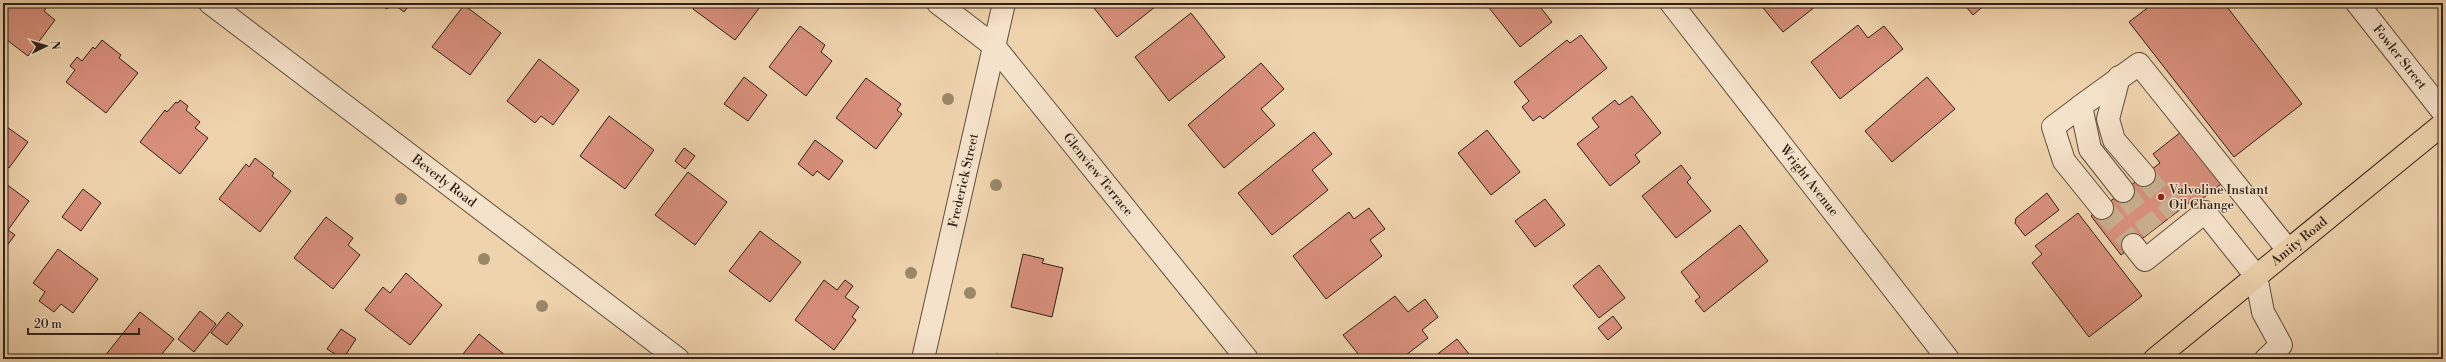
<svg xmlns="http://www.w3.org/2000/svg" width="2446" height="362" viewBox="0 0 2446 362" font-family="'Libre Bodoni',serif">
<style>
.building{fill:#d88f7c;stroke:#2f2117}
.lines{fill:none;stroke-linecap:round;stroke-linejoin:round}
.minor-tunnel{stroke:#c9af8f;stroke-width:22;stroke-dasharray:22 11;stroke-linecap:butt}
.minor-casing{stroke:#5f4e3c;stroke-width:24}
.major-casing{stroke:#2f2117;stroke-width:24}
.minor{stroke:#f5e2ca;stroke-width:22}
.major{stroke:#efd3ad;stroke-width:22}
.tree{fill:#99876a}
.poi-dot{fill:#8f2418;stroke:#f5e2ca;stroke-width:1.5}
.labels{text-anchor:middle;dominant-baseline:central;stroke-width:3;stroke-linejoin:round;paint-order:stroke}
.street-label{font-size:13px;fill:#2f2117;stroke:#f5e2ca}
.poi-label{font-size:13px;fill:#2f2117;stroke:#f5e2ca;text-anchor:start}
</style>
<rect width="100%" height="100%" fill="#efd3ad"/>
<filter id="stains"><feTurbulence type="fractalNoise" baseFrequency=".005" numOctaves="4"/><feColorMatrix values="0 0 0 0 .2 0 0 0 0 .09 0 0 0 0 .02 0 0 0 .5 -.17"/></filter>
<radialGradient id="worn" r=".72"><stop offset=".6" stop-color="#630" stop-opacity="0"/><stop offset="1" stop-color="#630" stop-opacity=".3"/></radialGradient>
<path class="building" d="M3,3L49,4L44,11L55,20L28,56L3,37Z
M378,3H391L387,9Z
M392,3H411L404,12Z
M697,3H763L735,40L693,9Z
M1090,3H1160L1117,37Z
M1537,3L1552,22L1520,47L1486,4Z
M1759,3H1820L1783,32Z
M1963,3H1987L1973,15Z
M2154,3H2224L2302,104L2234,157L2129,22Z
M464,5L501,33L470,75L432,47Z
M1191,13L1225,57L1169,101L1135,57Z
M1858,25L1868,38L1884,26L1903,49L1840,99L1811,62Z
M800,26L825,45L821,52L832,61L806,96L769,67Z
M1581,35L1607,68L1543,119L1540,116L1533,121L1522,107L1529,101L1514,82L1567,40L1570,43Z
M102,40L121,55L119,58L138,73L106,113L66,82L75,70L70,66L77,57L82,61L93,47L95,49Z
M539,59L579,90L553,125L541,116L535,123L507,101Z
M1261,63L1284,89L1261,109L1275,125L1224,168L1188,125Z
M744,77L767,95L748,121L724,104Z
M1927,77L1955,109L1892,162L1865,131Z
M866,78L901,104L897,110L902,114L876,149L836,118Z
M1632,96L1661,133L1635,155L1640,162L1610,186L1577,144L1599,127L1592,118L1615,100L1619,105Z
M180,100L188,106L186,110L200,122L195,128L208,138L180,174L140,142L165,110L167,112L176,102L178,103Z
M609,116L654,150L625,189L580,156Z
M7,127L28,142L9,168L3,164V133Z
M1487,130L1520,172L1491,195L1458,153Z
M1314,132L1332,154L1312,170L1328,190L1272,235L1238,193Z
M2181,132L2221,184L2193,206L2190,202L2121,255L2091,216L2160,163L2153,154Z
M815,140L843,161L829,180L817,171L813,176L798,164Z
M684,148L695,156L685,169L675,161Z
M255,158L274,173L272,176L291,191L260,232L219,199L246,164L249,167Z
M1681,165L1691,178L1687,182L1711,211L1676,238L1642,196Z
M688,172L727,202L695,245L655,215Z
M6,184L29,201L8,230L15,235L3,251V187Z
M83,189L101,203L81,231L62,217Z
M2047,193L2059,210L2025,236L2015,223L2016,218Z
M1545,199L1565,225L1535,247L1515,221Z
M1369,208L1385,229L1370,240L1382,256L1326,299L1293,256L1349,212L1354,219Z
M2078,213L2142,296L2089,337L2032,263L2042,254L2035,246Z
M326,217L353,238L348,245L360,255L333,289L294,258Z
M1740,225L1768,261L1704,312L1695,301L1700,297L1681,272Z
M760,231L801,262L770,302L729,271Z
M58,249L98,279L73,313L61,304L54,312L39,301L45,292L33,283Z
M1023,254L1044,259L1042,263L1063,268L1052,317L1011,307Z
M1599,265L1625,298L1599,318L1573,286Z
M406,273L442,305L410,345L365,310L383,287L390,293Z
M824,280L837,290L845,280L853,286L845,297L859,307L852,317L856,320L834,350L795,320Z
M1395,296L1408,312L1425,299L1438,317L1422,330L1428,338L1401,359H1362L1343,335Z
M200,311L216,324L194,352L178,339Z
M140,312L174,339L158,359H106L104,357Z
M228,312L243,325L227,345L211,333Z
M1613,316L1622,328L1608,340L1598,328Z
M341,329L356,339L343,359L327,349Z
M479,334L500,351L510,359H459Z
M1457,339L1473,359H1432L1439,353Z
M996,354L1020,359H995Z"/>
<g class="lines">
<path class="minor-tunnel" d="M2144,175L2176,212
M2123,191L2153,230
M2102,208L2133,245"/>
<defs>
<g id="minor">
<path id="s1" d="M210,3L678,359"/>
<path id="s2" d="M938,3L994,46L1247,359"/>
<path id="s3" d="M1671,3L1948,359"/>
<path id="s4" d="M2357,3L2443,112"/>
<path d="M2119,77L2108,119L2114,140L2144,175"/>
<path d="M2081,106L2053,127L2064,161L2102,208"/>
<path d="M2123,191L2090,149L2081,106L2139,64L2288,250"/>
<path d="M2133,245L2145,260L2205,212L2256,276L2263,312L2281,345L2266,359"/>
<path id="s5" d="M923,359L1004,3"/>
</g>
<g id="major">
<path id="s6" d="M2155,359L2443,124"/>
</g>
</defs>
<use href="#minor" class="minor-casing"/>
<use href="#major" class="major-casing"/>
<use href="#minor" class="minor"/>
<use href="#major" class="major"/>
</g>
<g class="tree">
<circle cx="948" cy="99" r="6"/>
<circle cx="996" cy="185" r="6"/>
<circle cx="401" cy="199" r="6"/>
<circle cx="484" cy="259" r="6"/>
<circle cx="911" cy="273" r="6"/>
<circle cx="970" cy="293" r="6"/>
<circle cx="542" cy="306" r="6"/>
</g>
<circle class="poi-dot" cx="2161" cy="197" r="4"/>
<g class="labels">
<g class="street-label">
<text stroke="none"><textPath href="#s4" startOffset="69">Fowler Street</textPath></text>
<text stroke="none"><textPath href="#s2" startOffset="236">Glenview Terrace</textPath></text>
<text stroke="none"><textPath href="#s1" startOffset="294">Beverly Road</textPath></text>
<text stroke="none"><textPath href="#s5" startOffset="183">Frederick Street</textPath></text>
<text stroke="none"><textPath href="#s3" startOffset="225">Wright Avenue</textPath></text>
<text stroke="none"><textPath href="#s6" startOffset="186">Amity Road</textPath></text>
</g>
<g class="poi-label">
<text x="2169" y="190">Valvoline Instant<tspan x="2169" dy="15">Oil Change</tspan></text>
</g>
</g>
<rect width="2446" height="362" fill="none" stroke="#efd3ad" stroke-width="16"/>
<rect x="4" y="4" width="2438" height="354" fill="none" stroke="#2f2117" stroke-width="2"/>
<rect x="8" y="8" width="2430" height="346" fill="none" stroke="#2f2117"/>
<g transform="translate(46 46) rotate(85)" stroke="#f5e2ca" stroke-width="3" paint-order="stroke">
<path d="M0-3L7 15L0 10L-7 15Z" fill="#2f2117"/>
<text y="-6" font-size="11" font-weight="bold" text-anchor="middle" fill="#2f2117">N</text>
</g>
<path d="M28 328v6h111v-6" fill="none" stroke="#2f2117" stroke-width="2"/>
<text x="34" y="328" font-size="12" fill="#2f2117" stroke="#f5e2ca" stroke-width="3" paint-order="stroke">20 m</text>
<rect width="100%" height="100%" filter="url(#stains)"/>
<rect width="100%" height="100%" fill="url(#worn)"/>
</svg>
